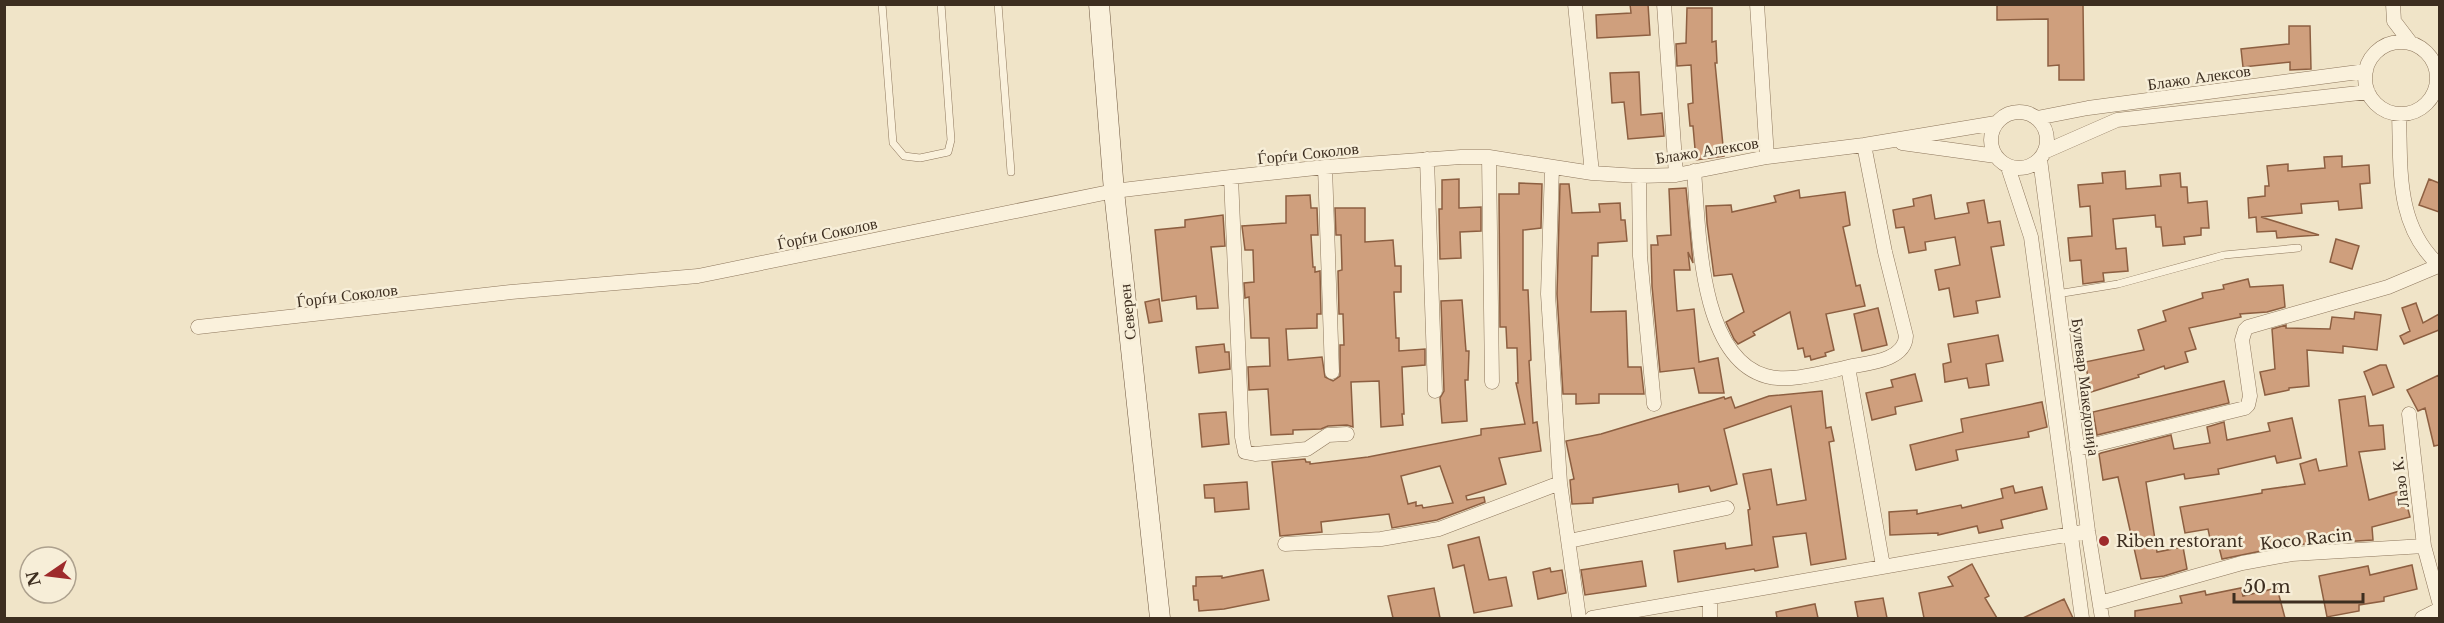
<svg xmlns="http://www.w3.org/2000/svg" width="2444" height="623" viewBox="0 0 2444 623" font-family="'Libre Baskerville',serif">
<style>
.building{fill:#cf9f7d;stroke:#8d5f41;stroke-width:1.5;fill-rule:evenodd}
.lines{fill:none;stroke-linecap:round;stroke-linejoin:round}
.service-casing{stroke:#8d765c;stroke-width:8}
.minor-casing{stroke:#8d765c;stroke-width:15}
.secondary-casing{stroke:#6f573f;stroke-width:21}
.service{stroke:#faf1dc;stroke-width:7}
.minor{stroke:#faf1dc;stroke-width:14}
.secondary{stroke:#faf1dc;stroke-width:20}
.poi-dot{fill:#9e2a2b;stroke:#f7eed8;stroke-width:2}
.labels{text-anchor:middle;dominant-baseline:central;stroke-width:5;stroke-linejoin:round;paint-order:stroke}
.street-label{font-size:16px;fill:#3d2e20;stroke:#f7eed8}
.poi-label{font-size:16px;fill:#3d2e20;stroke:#f7eed8;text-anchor:start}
</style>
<rect width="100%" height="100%" fill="#f0e4c8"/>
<path class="building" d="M1630,4H1648L1650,35L1597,38L1596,15L1631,13Z
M1997,4H2083L2084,80H2059V65L2048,66V19L1997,20Z
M1687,8H1712V42L1716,41L1717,63H1715L1724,156L1696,160L1693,126H1690L1688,104L1693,103L1691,65L1677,66L1676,44L1686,43Z
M2289,26H2310L2311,69L2290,70V62L2243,67L2241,49L2289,44Z
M1639,72L1641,115L1662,113L1664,136L1628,139L1624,102L1612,103L1610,73Z
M2342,156V167L2369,165L2370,183L2360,184L2362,208L2339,210L2338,201L2301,204L2302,213L2261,217L2319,235L2277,238L2276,231L2257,232L2256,217L2249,218L2248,198L2265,196V186H2269L2267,166L2288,164V171L2325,168L2324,157Z
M2125,171L2126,189L2161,186L2160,175L2180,173L2181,187H2187L2188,203L2207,201L2209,228H2201V235L2184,237L2185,244L2163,246L2161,227H2156L2155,215L2113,219L2116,249L2126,248L2128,271L2103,273L2104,281L2083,284L2081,260L2070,261L2068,238L2092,236L2090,206L2080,207L2078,185L2103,183L2102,173Z
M1459,179V208L1481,207V231L1460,232L1461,258L1440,259L1439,209H1442V180Z
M2429,179L2439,183V212L2419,205Z
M1519,183L1542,184L1541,228L1523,230V290H1528L1531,360L1529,361L1533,423L1537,422L1541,451L1499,458L1506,484L1466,496L1467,500L1484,497L1485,502L1437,520L1392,528L1389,514L1321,522L1322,532L1280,536L1272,462L1305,459L1306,462H1310V464L1368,457L1481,435V429L1525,424L1516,383H1518L1517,348H1507L1506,327H1500L1499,194H1519ZM1440,466L1453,503L1423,508L1422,505L1416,506V502L1408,504L1401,476Z
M1560,184H1569L1572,213L1600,212L1599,204L1620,203L1621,220H1625L1627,241L1598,243V256H1592L1591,312L1626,311L1628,367H1641L1644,394H1599V403L1576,404V394H1563L1557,294Z
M1686,188L1693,263L1688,252L1690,270H1674L1677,311L1694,309L1699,362L1718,358L1724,393H1699L1694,368L1660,372L1652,286L1651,245H1658L1657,236L1671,235L1669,189Z
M1799,190L1800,198L1845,192L1850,225L1843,227L1856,286L1860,285L1865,306L1826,314L1834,350L1825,353L1826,356L1811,360L1810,356L1805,357L1803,348L1798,349L1790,312L1753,332L1755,335L1738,344L1734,339L1726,322L1744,312L1732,274L1714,276L1707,223L1706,206L1731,205L1732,212L1776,202L1774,196Z
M1310,195L1311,208H1317L1318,235H1311L1313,267H1315V272L1320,271L1321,314H1317V328L1286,329L1288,360L1322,357L1325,377L1333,381L1340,376V345H1344L1343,314H1339L1338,271L1342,270L1341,235H1336L1335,208H1365V242L1393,240L1395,266H1401V292H1394L1396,338H1399V351L1425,349V365L1402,367L1404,414H1402L1403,425L1381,427L1379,381L1351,382L1353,427L1347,425L1328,426L1321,429L1293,430V434L1271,435L1268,389L1249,390L1248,367L1270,366L1269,338H1251L1249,297L1245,298L1244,283L1254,282L1253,250H1245L1242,226L1286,223V196Z
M1931,195L1935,219L1969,213L1967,203L1984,200L1988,223L2000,221L2004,245L1991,247L2000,297L1976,301L1978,313L1954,317L1949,288L1939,290L1935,270L1960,265L1955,237L1925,242L1926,250L1909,253L1904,227L1896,228L1893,210L1914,206L1913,199Z
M1223,215L1225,246L1211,247L1218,308L1197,309L1196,296L1162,301L1155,230L1185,227V220Z
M2336,239L2359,246L2352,269L2330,262Z
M2248,279L2250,287L2283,285L2285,307L2267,312L2240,314L2241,317L2189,328L2196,349L2185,352L2188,362L2165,369L2164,366L2138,375L2139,377L2091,392L2085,362L2144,350L2138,330L2166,321L2163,311L2203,298L2202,293L2224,289L2223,285Z
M1159,299L1162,321L1149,323L1145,302Z
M1462,300L1466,351H1469L1468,380H1465L1467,421L1442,423L1440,398L1444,391L1441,301Z
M2416,303L2423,323L2439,314V330L2404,344L2400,336L2410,331L2402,308Z
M1878,308L1887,345L1862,351L1854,314Z
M2355,312L2381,315L2377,350L2343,346V353L2307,350L2309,386L2289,388V390L2265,395L2260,372L2275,369L2272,329L2286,325V328L2330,329L2332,317L2354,319Z
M1998,335L2003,361L1986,364L1989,385L1969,388L1967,378L1945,382L1943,364L1951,362L1948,344Z
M1224,344L1225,352H1229L1230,369L1199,373L1196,347Z
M2380,365H2386L2394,387L2373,395L2364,372Z
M1915,374L1922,401L1895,407L1896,414L1872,420L1866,393L1893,387L1891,380Z
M2439,375V445L2434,446L2425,408L2418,411L2407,390Z
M2224,381L2229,403L2097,435L2093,412Z
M1822,391L1826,428L1831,427L1834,441L1829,442L1846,559L1811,565L1806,533L1773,537L1778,567L1755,571L1754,569L1678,582L1674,551L1725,543L1726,549L1752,545L1748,510L1750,509L1743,474L1771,469L1777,505L1806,500L1791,406L1724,429L1737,484L1711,491L1709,486L1679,492L1678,484L1593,498V503L1572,504L1570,480L1574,479L1566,441L1601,434L1724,397L1725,399L1731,397L1735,408L1769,396Z
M2365,396L2369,426L2383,425L2385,449L2359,452L2369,500L2403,490L2410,517L2372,527L2373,540L2291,545L2222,559L2219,547L2212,548L2208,529L2185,533L2180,507L2262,493V490L2305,484L2300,464L2316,459L2319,471L2347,466L2339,400Z
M2042,402L2047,427L2028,432L2029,437L1956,450L1958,460L1916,470L1910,445L1963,432L1961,419Z
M1226,412L1229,444L1202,447L1199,414Z
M2292,418L2301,458L2277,463L2275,456L2218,469L2219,474L2185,479L2184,474L2146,482L2157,552L2183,547L2187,569L2164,576L2141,579L2118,477L2103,480L2099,454L2101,453L2171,435L2174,449L2210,443L2207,427L2224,422L2227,440L2270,431L2268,423Z
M1247,482L1249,509L1215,512L1214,498H1205L1204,485Z
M2013,486L2015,493L2042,487L2047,509L2001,520L2003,528L1979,533L1977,526L1938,535V533L1890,535L1889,512L1917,510V514L1961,505L1962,508L2003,498L2001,489Z
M1479,537L1489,580L1506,577L1512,606L1474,613L1464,565L1453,568L1448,545Z
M1642,561L1646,586L1585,595L1581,570Z
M1972,564L1989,596L1985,598L1997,618H1924L1919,593L1953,586L1948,577Z
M2412,565L2417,589L2384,597V601L2359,605V611L2327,617L2319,576L2368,566L2370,575Z
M1550,568L1551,572L1562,570L1566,593L1538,599L1533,572Z
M1263,570L1269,600L1224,609L1199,611L1198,600H1194L1193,586H1196V577L1222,576V578Z
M1434,588L1440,618H1393L1388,596Z
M2241,588L2243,596L2277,588L2285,618H2135V611L2182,603L2180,596L2205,591L2206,595Z
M1883,598L1887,618H1858L1855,602Z
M2064,599L2073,618H2023Z
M1815,604L1818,618H1777L1776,612Z"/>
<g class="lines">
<defs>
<path id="service" d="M882,4L893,143L904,156L920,158L948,152L951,140L941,4
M998,4L1011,172
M2057,294L2118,284L2224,255L2298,248"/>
<path id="minor" d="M1575,4L1592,173
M1664,4L1676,175
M1757,4L1767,157
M2393,4L2394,21L2410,42
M2365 78a36 36 0 1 1 72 0a36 36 0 1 1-72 0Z
M1991 140a28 28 0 1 1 56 0a28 28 0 1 1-56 0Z
M2399,114C2401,169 2395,226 2440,266
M2037,118L2088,108L2366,71
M1902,143L1996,156
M1864,145L1885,252L1906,336C1905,361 1867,363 1848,367L1883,566
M2044,152L2117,120L2368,92
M1489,157L1492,382
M1427,159L1435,391
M2040,159L2088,531L2102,618
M1325,167L1332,372
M2008,167L2031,237L2082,618
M1552,168L1548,294L1560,483L1579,618
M1694,171C1699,227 1698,357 1766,376C1789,383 1825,372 1848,367
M1639,176L1640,256L1654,404
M1231,177L1242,437L1245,452L1255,454L1307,449L1328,435L1347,434
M198,327L511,292L698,276L1114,191L1231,177L1325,167L1461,157H1489L1592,173L1639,176L1676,175L1767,157L1864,145L1996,123
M2409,414L2424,546
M2077,449L2245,408L2248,405L2250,396L2242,340L2245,330L2248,327L2388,287L2438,266
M1569,541L1727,508
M1285,544L1381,539L1439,529L1560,483
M2100,603L2242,563L2292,554L2424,546L2440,605
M1592,618L2088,531
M1710,618V599
M2422,618L2440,609"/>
<path id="secondary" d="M1099,4L1114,191L1160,618"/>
</defs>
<use href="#service" class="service-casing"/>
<use href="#minor" class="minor-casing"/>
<use href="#secondary" class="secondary-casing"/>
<use href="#service" class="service"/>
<use href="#minor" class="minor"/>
<use href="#secondary" class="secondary"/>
</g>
<circle class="poi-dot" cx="2104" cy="541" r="6"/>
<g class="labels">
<g class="street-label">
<text transform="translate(2199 77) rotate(-8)">Блажо Алексов</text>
<text transform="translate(1707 150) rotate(-9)">Блажо Алексов</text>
<text transform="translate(1308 153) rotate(-6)">Ѓорѓи Соколов</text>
<text transform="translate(827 233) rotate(-12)">Ѓорѓи Соколов</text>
<text transform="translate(347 295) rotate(-7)">Ѓорѓи Соколов</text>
<text transform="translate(1127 312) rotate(-96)">Северен</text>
<text transform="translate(2086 387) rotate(83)">Булевар Македонија</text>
<text transform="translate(2400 482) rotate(-97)">Лазо К.</text>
<text transform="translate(2306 539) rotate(-6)">Koco Racin</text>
</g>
<g class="poi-label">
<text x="2116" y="541">Riben restorant</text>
</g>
</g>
<rect width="2444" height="623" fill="none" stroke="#3d2e20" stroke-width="12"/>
<g transform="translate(48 575) rotate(256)"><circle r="28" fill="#f7eed8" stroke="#ada18e" stroke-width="1.5"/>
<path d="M0-4.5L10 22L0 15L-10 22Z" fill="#9e2a2b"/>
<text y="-9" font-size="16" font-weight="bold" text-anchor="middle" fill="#3d2e20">N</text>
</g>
<path d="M2234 593v9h129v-9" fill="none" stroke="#3d2e20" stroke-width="3"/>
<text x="2243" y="593" font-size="18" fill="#3d2e20" stroke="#f7eed8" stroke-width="4.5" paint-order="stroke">50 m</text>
</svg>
